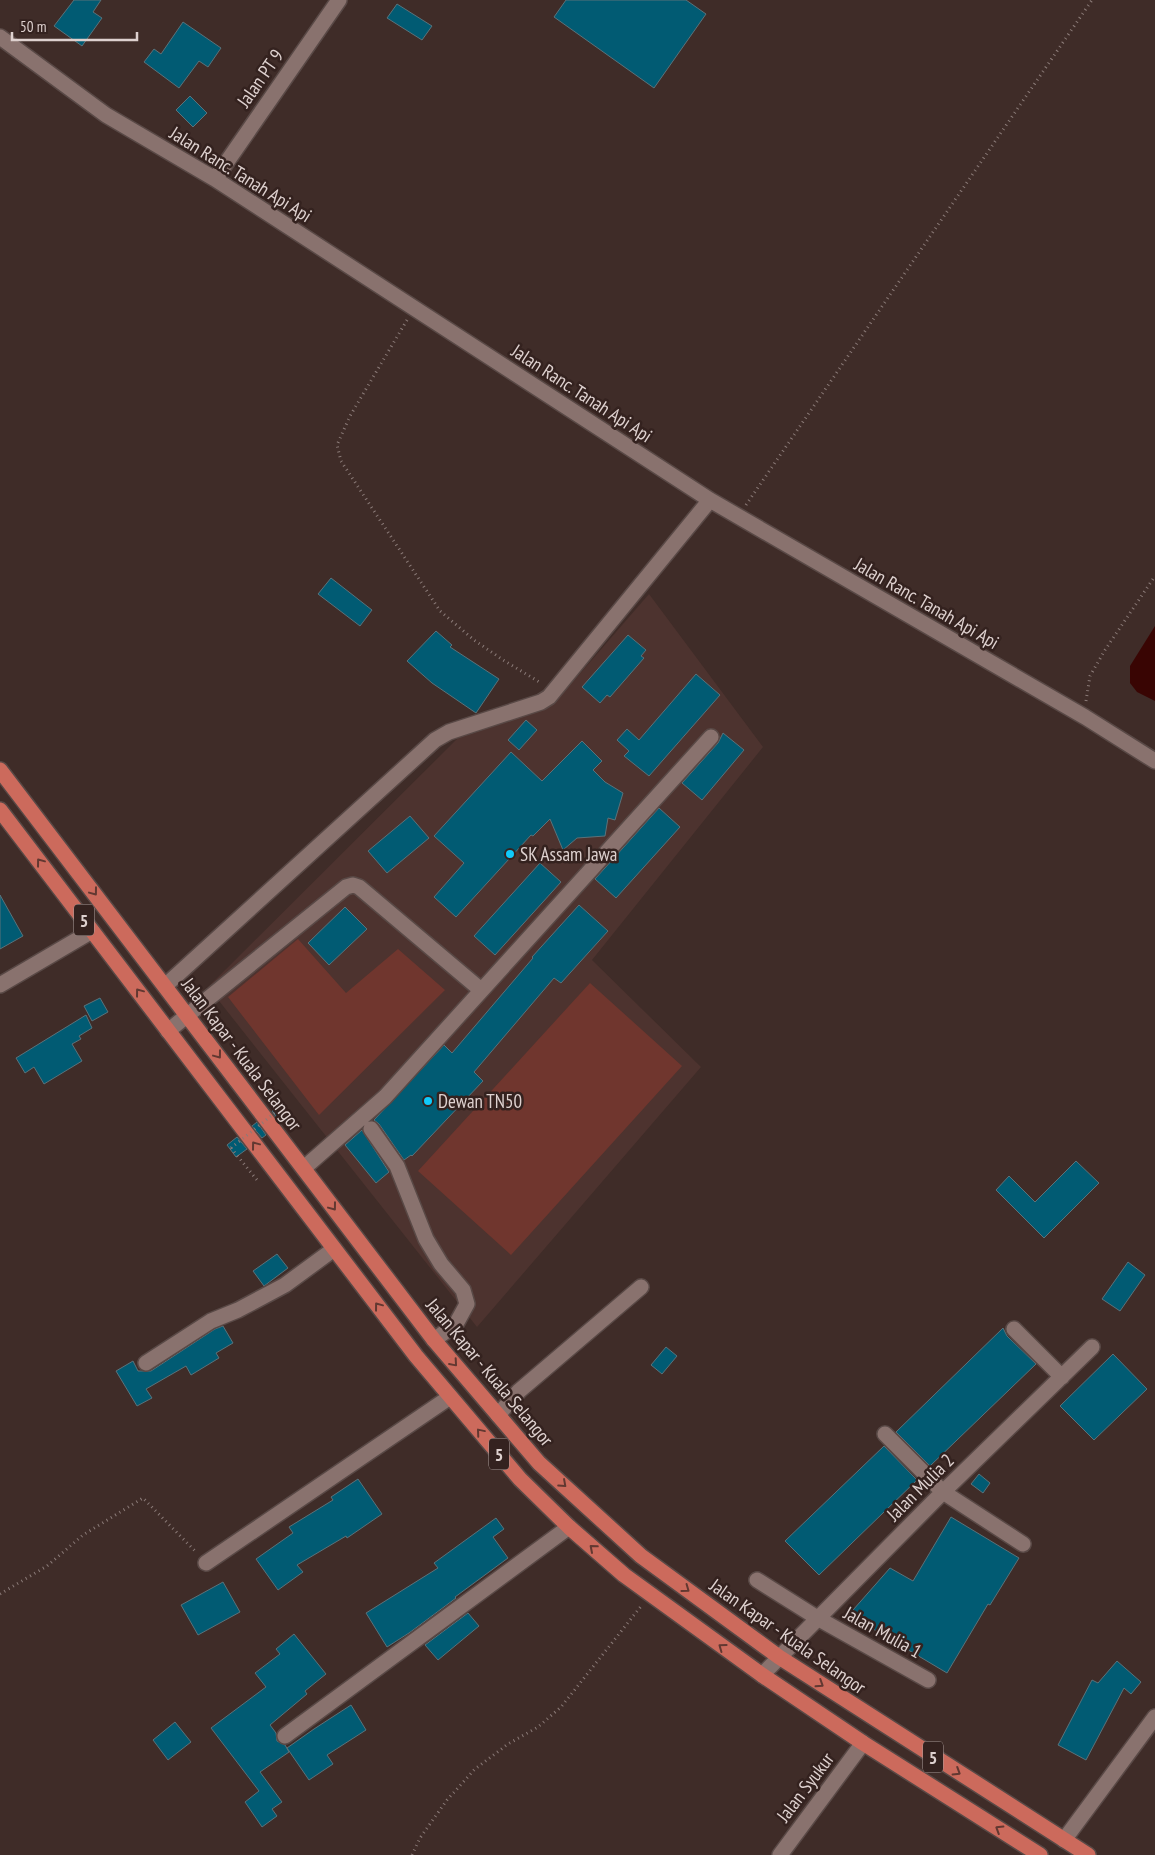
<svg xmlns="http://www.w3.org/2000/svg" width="1155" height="1855" viewBox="0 0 1155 1855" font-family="'PT Sans Narrow',sans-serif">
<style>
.built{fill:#4d332f}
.green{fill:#70362e}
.water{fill:#390503}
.building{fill:#015b73;stroke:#5b727a}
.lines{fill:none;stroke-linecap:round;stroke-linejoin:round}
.minor-casing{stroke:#594946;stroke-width:18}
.highway-casing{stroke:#594946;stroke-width:18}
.path{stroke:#8b7b78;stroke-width:3;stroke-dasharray:1 4;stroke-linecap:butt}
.minor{stroke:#89726e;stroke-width:15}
.highway{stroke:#cc6a5c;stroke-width:15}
.path-bridge{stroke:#8b7b78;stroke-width:3;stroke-dasharray:1 4;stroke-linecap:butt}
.oneway{stroke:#623831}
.poi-dot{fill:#11cafa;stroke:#34221f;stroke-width:2}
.labels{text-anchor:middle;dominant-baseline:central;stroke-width:5;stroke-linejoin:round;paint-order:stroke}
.shield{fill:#34221f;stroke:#ab9c9a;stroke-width:1}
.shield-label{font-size:18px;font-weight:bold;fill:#ded1cf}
.street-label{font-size:19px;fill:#ded1cf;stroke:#34221f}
.poi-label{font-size:19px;fill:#ded1cf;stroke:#34221f;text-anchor:start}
</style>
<rect width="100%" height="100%" fill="#3f2c28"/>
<path class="built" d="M649,594L763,747L592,960L701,1067L477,1327L208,987L463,733L557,700Z"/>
<path class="green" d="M298,939L346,993L398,949L445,990L319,1115L228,997Z
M590,983L682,1066L511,1255L418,1171Z"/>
<path class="water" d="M1155,626V701L1137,692L1130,683V666Z"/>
<path class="building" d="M74,0H101L93,12L102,18L82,46L54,26Z
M566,0H686L706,14L654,88L554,17Z
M397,4L432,26L422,40L387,18Z
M183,22L221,48L208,67L199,61L179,88L144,62L154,49L161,54Z
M190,96L207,113L193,127L176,110Z
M331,578L372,610L360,626L318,594Z
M436,631L452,645L450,647L499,679L476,713L432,683L407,661Z
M628,635L646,650L641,656L644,658L610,697L607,695L600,703L582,687Z
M696,674L720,695L649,776L624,756L629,751L617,740L627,729L639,740Z
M526,720L537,730L519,750L508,740Z
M723,733L744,750L702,800L682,783L718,743Z
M582,741L602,761L593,770L605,782L623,793L615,820L608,818L605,836L577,838L563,850L550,819L533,836L531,835L456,917L434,897L464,863L434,836L511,752L542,781Z
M659,808L680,827L616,898L595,879Z
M410,816L429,838L387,873L368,851Z
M540,863L561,882L495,955L474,936Z
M0,895L23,936L0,949Z
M579,905L608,931L561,983L554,978L474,1072L483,1081L412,1156L411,1155L404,1160L379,1124L374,1120L444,1045L452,1053L533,958L532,957Z
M345,907L367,929L329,965L308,943Z
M100,998L108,1012L92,1021L84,1006Z
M86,1015L92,1028L79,1036L81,1039L72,1044L82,1061L44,1084L34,1067L25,1073L16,1058Z
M280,1105L290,1117L281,1124L272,1111Z
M257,1122L266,1135L262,1138L252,1126Z
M362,1130L389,1172L376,1183L345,1145Z
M237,1137L247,1149L236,1157L227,1145Z
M1076,1161L1099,1183L1044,1238L996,1190L1009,1176L1035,1202Z
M277,1254L288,1268L264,1286L253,1271Z
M1128,1262L1145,1275L1120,1311L1102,1299Z
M223,1326L233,1343L216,1353L219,1358L191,1375L186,1366L146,1389L152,1398L137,1406L116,1371L133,1361L138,1371H151L215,1329Z
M1003,1328L1007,1336L1036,1364L930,1466L896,1432Z
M666,1347L677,1356L662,1374L651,1365Z
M1113,1354L1147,1389L1094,1440L1060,1406Z
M884,1446L917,1480L819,1575L785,1541Z
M979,1474L990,1483L983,1493L971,1484Z
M358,1479L382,1514L347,1538L346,1536L297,1565L303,1572L278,1590L256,1559L293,1533L289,1527L333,1500L331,1497Z
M951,1517L1019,1558L990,1605L988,1604L947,1673L858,1620L853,1610L890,1568L913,1581Z
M496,1518L504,1529L493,1537L508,1558L455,1597L456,1598L409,1633L387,1647L366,1613L438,1568L434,1563Z
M223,1582L240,1612L198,1635L181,1605Z
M468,1613L479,1626L438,1660L425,1645Z
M294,1634L326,1674L305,1691L307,1694L270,1725L276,1733L277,1741L285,1745L289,1752L260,1772L282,1802L272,1809L277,1816L262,1827L245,1802L259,1791L211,1728L266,1687L255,1673L280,1654L276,1649Z
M1117,1661L1141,1682L1131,1694L1124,1688L1086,1760L1058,1745L1092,1680L1098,1683Z
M351,1705L366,1730L327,1755L333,1764L309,1780L287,1748L314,1729Z
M175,1722L191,1742L168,1760L153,1740Z"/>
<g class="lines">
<defs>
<path id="minor" d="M0,37L106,115L215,179L710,500L1085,717L1155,761
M215,179L339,0
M0,985L92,931
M165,986L435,740L449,732L541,702L549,697L710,500
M168,1031L346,887L353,885L359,887L481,990
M371,1129L397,1166L426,1239L441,1264L463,1290L467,1304L456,1324L434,1340
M304,1168L385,1097L711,737
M1014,1329L1062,1377
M146,1363L211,1321L238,1310L285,1285L334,1249
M498,1415L519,1391L641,1287
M885,1434L943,1492L1023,1544
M206,1563L450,1397
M757,1580L819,1619L928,1680
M762,1675L943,1492L1092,1347
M285,1736L569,1527
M1064,1840L1155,1717
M780,1855L863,1743"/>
<path id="highway" d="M0,770L434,1340L539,1463L641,1556L779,1657L1088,1855
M0,810L416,1356L520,1479L569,1527L624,1575L762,1675L863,1743L1040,1855"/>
</defs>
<use href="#minor" class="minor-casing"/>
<use href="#highway" class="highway-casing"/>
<path class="path" d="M407,320L350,416L337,445L341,461L440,611L474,640L503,660L541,683
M746,505L1092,0
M1086,701L1090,676L1105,650L1155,576
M231,1148L257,1180
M0,1594L47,1566L83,1535L143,1498L197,1553
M412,1855L420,1838L447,1800L475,1769L508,1744L538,1727L561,1707L642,1605"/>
<use href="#minor" class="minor"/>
<use href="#highway" class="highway"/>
<path class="path-bridge" d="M231,1148L276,1112"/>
</g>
<defs><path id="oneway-chevron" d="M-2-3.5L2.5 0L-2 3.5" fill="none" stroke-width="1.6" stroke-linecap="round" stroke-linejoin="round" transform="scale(1.25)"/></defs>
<g class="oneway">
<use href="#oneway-chevron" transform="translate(40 862) rotate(-127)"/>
<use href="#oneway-chevron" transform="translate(94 892) rotate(53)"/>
<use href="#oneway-chevron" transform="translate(139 992) rotate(-127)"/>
<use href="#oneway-chevron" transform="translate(218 1055) rotate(53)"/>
<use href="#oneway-chevron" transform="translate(255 1145) rotate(-127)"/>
<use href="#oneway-chevron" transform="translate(333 1207) rotate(53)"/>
<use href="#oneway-chevron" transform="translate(378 1306) rotate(-127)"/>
<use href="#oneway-chevron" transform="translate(454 1363) rotate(49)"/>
<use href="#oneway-chevron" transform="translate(480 1432) rotate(-130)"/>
<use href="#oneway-chevron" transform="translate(563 1484) rotate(42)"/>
<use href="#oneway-chevron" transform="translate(593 1548) rotate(-139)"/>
<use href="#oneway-chevron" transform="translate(686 1589) rotate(36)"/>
<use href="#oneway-chevron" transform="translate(722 1647) rotate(-144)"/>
<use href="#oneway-chevron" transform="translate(820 1684) rotate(33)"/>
<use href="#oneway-chevron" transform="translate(957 1772) rotate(32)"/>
<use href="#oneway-chevron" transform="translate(999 1829) rotate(-148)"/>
</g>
<g class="poi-dot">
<circle cx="510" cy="854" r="5"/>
<circle cx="428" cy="1101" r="5"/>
</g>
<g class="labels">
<g class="shield">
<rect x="74" y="904.5" width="20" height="31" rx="4"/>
<rect x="489" y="1438.5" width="20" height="31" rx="4"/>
<rect x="923" y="1741.5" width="20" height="31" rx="4"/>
</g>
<g class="shield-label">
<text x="84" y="920">5</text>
<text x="499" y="1454">5</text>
<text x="933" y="1757">5</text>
</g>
<g class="street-label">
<text transform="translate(260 78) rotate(-55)">Jalan PT 9</text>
<text transform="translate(241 174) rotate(32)">Jalan Ranc. Tanah Api Api</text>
<text transform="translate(582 393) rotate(33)">Jalan Ranc. Tanah Api Api</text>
<text transform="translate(927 603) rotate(30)">Jalan Ranc. Tanah Api Api</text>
<text transform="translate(242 1054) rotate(53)">Jalan Kapar - Kuala Selangor</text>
<text transform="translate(490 1372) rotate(50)">Jalan Kapar - Kuala Selangor</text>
<text transform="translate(920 1487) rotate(-45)">Jalan Mulia 2</text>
<text transform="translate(883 1632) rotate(29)">Jalan Mulia 1</text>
<text transform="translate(788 1636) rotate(35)">Jalan Kapar - Kuala Selangor</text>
<text transform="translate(805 1787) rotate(-53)">Jalan Syukur</text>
</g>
<g class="poi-label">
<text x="520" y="854">SK Assam Jawa</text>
<text x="438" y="1101">Dewan TN50</text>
</g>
</g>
<path d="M12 32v8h125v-8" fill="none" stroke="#ded1cf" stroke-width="2.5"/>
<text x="20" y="32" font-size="15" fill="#ded1cf" stroke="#34221f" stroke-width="4" paint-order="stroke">50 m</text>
</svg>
